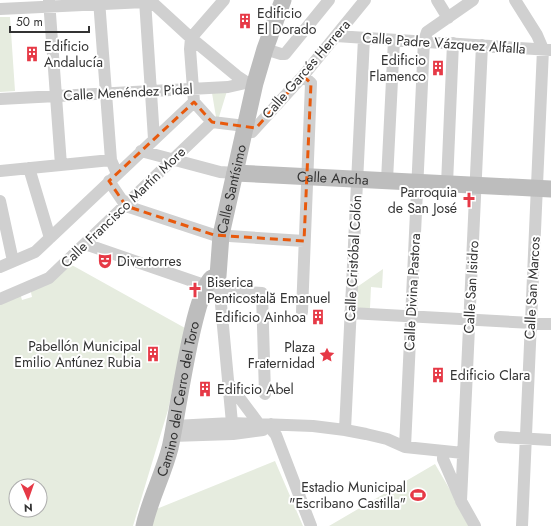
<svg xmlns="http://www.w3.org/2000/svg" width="551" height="526" viewBox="0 0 551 526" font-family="Jost,sans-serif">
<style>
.green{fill:#e6ecdf;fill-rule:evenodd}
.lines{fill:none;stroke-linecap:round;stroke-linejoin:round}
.street{stroke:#d0d0d0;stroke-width:12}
.secondary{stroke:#bdbdbd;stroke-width:17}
.marked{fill:none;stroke:#e8590c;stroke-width:3;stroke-dasharray:8 5;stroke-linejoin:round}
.labels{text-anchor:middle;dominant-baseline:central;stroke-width:4;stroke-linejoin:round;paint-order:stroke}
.poi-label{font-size:14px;fill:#333;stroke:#fff;text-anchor:start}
.street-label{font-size:14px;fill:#333;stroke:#fff}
</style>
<rect width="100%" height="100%" fill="#fff"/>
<path class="green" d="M0,17H10L15,91L0,92Z
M227,91L219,117H216L212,93Z
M70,264L185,328L168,410L133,526H0V301L20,293L22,300L32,297L30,288ZM16,486H40V510H16Z
M383,269L382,288L371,287L370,308H357V287Z
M275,461L303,526H149L154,510Z
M435,464L471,526H329Z"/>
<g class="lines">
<path class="street" d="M49,0L61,165
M99,0L111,160L117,174
M145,0L154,139
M437,0L448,18
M515,0L537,35L543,49L522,526
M0,9L145,2L154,4L191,38L237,76L246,82
M336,36L550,50
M265,49L281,54H285L329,0
M0,99L228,87L250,82
M194,102L212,122
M244,130L252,132L303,76L365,0
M141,151L220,172L235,173
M29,168L50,238
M0,171L111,160
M387,180L394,40
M109,181L126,206L214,235L304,241
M447,184L453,43
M0,201L13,261
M85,244L207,286
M0,267L35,252L194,102L190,49L191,38L224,0
M219,283L232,423
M204,292L210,290L262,293L265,394
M0,299L49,278L212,122L245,126
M302,312L311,83L303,76
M350,313L551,324
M229,384L259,424
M271,424V429L276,435L311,526
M174,426L232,423L313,426L345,430L366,434L387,439L405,447L463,453
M345,430L364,38
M172,436L233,434L263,430
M500,437L551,440
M405,447L424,41L427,32L473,0
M443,451V459L460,498
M475,526L461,501L482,45"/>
<g class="secondary">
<path id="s1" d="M235,173L551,189"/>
<path id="s2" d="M144,526C150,499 163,475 170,448C177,419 193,293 212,278C214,277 216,277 218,276L221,235L255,83L265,49L283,0"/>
</g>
</g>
<path class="marked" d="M303,76L311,83L304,241L214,235L126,206L109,181L194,102L212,122L256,128Z"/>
<defs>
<symbol id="building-bare" viewBox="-9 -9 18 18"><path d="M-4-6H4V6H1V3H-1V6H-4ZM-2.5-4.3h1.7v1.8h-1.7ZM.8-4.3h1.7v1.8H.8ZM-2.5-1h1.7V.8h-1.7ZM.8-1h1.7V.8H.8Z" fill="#e63946" stroke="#fff" stroke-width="2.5" paint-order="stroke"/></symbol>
<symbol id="church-bare" viewBox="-9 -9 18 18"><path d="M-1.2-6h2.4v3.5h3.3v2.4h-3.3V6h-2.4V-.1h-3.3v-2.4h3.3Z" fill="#e63946" stroke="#fff" stroke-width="2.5" paint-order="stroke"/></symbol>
<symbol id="theatre-bare" viewBox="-9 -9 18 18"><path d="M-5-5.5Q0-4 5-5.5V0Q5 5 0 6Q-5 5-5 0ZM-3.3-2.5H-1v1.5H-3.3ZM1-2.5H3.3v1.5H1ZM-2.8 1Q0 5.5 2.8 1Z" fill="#e63946" stroke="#fff" stroke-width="2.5" paint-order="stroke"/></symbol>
<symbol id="sight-bare" viewBox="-9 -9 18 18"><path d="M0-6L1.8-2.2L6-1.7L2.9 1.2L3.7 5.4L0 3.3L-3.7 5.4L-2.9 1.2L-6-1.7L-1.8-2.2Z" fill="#e63946" stroke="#fff" stroke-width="2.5" paint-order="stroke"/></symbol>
<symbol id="stadium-bare" viewBox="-9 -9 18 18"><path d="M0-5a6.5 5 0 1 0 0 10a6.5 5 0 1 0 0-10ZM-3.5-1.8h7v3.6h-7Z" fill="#e63946" stroke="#fff" stroke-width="2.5" paint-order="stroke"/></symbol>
</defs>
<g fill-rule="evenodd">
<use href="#building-bare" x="234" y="10" width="22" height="22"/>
<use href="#building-bare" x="21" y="43" width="22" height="22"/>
<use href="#building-bare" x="427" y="57" width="22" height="22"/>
<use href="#church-bare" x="458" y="189" width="22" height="22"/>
<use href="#theatre-bare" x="94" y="250" width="22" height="22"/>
<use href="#church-bare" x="184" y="279" width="22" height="22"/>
<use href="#building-bare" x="307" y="306" width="22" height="22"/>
<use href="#building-bare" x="142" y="343" width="22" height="22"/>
<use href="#sight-bare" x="316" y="344" width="22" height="22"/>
<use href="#building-bare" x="427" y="364" width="22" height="22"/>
<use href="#building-bare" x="194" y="378" width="22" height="22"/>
<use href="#stadium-bare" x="407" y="484" width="22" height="22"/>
</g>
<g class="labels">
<g class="poi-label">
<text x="257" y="13">Edificio<tspan x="257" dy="16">El Dorado</tspan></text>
<text x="44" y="46">Edificio<tspan x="44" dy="16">Andalucía</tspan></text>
<text x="426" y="60" text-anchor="end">Edificio<tspan x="426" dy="16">Flamenco</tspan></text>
<text x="457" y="192" text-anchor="end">Parroquia<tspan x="457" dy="16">de San José</tspan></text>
<text x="117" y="261">Divertorres</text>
<text x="207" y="282">Biserica<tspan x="207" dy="16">Penticostală Emanuel</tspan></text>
<text x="306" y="317" text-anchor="end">Edificio Ainhoa</text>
<text x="141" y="346" text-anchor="end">Pabellón Municipal<tspan x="141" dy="16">Emilio Antúnez Rubia</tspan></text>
<text x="315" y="347" text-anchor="end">Plaza<tspan x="315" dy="16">Fraternidad</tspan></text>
<text x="450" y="375">Edificio Clara</text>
<text x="217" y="389">Edificio Abel</text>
<text x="406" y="487" text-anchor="end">Estadio Municipal<tspan x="406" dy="16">"Escribano Castilla"</tspan></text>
</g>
<g class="street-label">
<text transform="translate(444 43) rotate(4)">Calle Padre Vázquez Alfalla</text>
<text transform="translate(306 69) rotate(-49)">Calle Garcés Herrera</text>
<text transform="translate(128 92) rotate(-3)">Calle Menéndez Pidal</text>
<text stroke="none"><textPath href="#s1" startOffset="98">Calle Ancha</textPath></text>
<text stroke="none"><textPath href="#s2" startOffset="353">Calle Santísimo</textPath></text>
<text transform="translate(123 207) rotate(-44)">Calle Francisco Martín More</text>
<text transform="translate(353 258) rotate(-87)">Calle Cristóbal Colón</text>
<text transform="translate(471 287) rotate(-87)">Calle San Isidro</text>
<text transform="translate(532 288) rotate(-87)">Calle San Marcos</text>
<text transform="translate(412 292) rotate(-87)">Calle Divina Pastora</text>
<text stroke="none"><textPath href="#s2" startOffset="132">Camino del Cerro del Toro</textPath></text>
</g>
</g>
<g transform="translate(28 498) rotate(178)"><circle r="19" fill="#ffffff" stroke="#adadad"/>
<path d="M0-3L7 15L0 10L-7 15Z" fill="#e63946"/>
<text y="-6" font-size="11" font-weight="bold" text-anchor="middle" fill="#333333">N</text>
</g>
<path d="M10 26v6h79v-6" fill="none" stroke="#333333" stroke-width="2"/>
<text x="16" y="26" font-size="12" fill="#333333" stroke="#ffffff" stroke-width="3" paint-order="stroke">50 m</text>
</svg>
